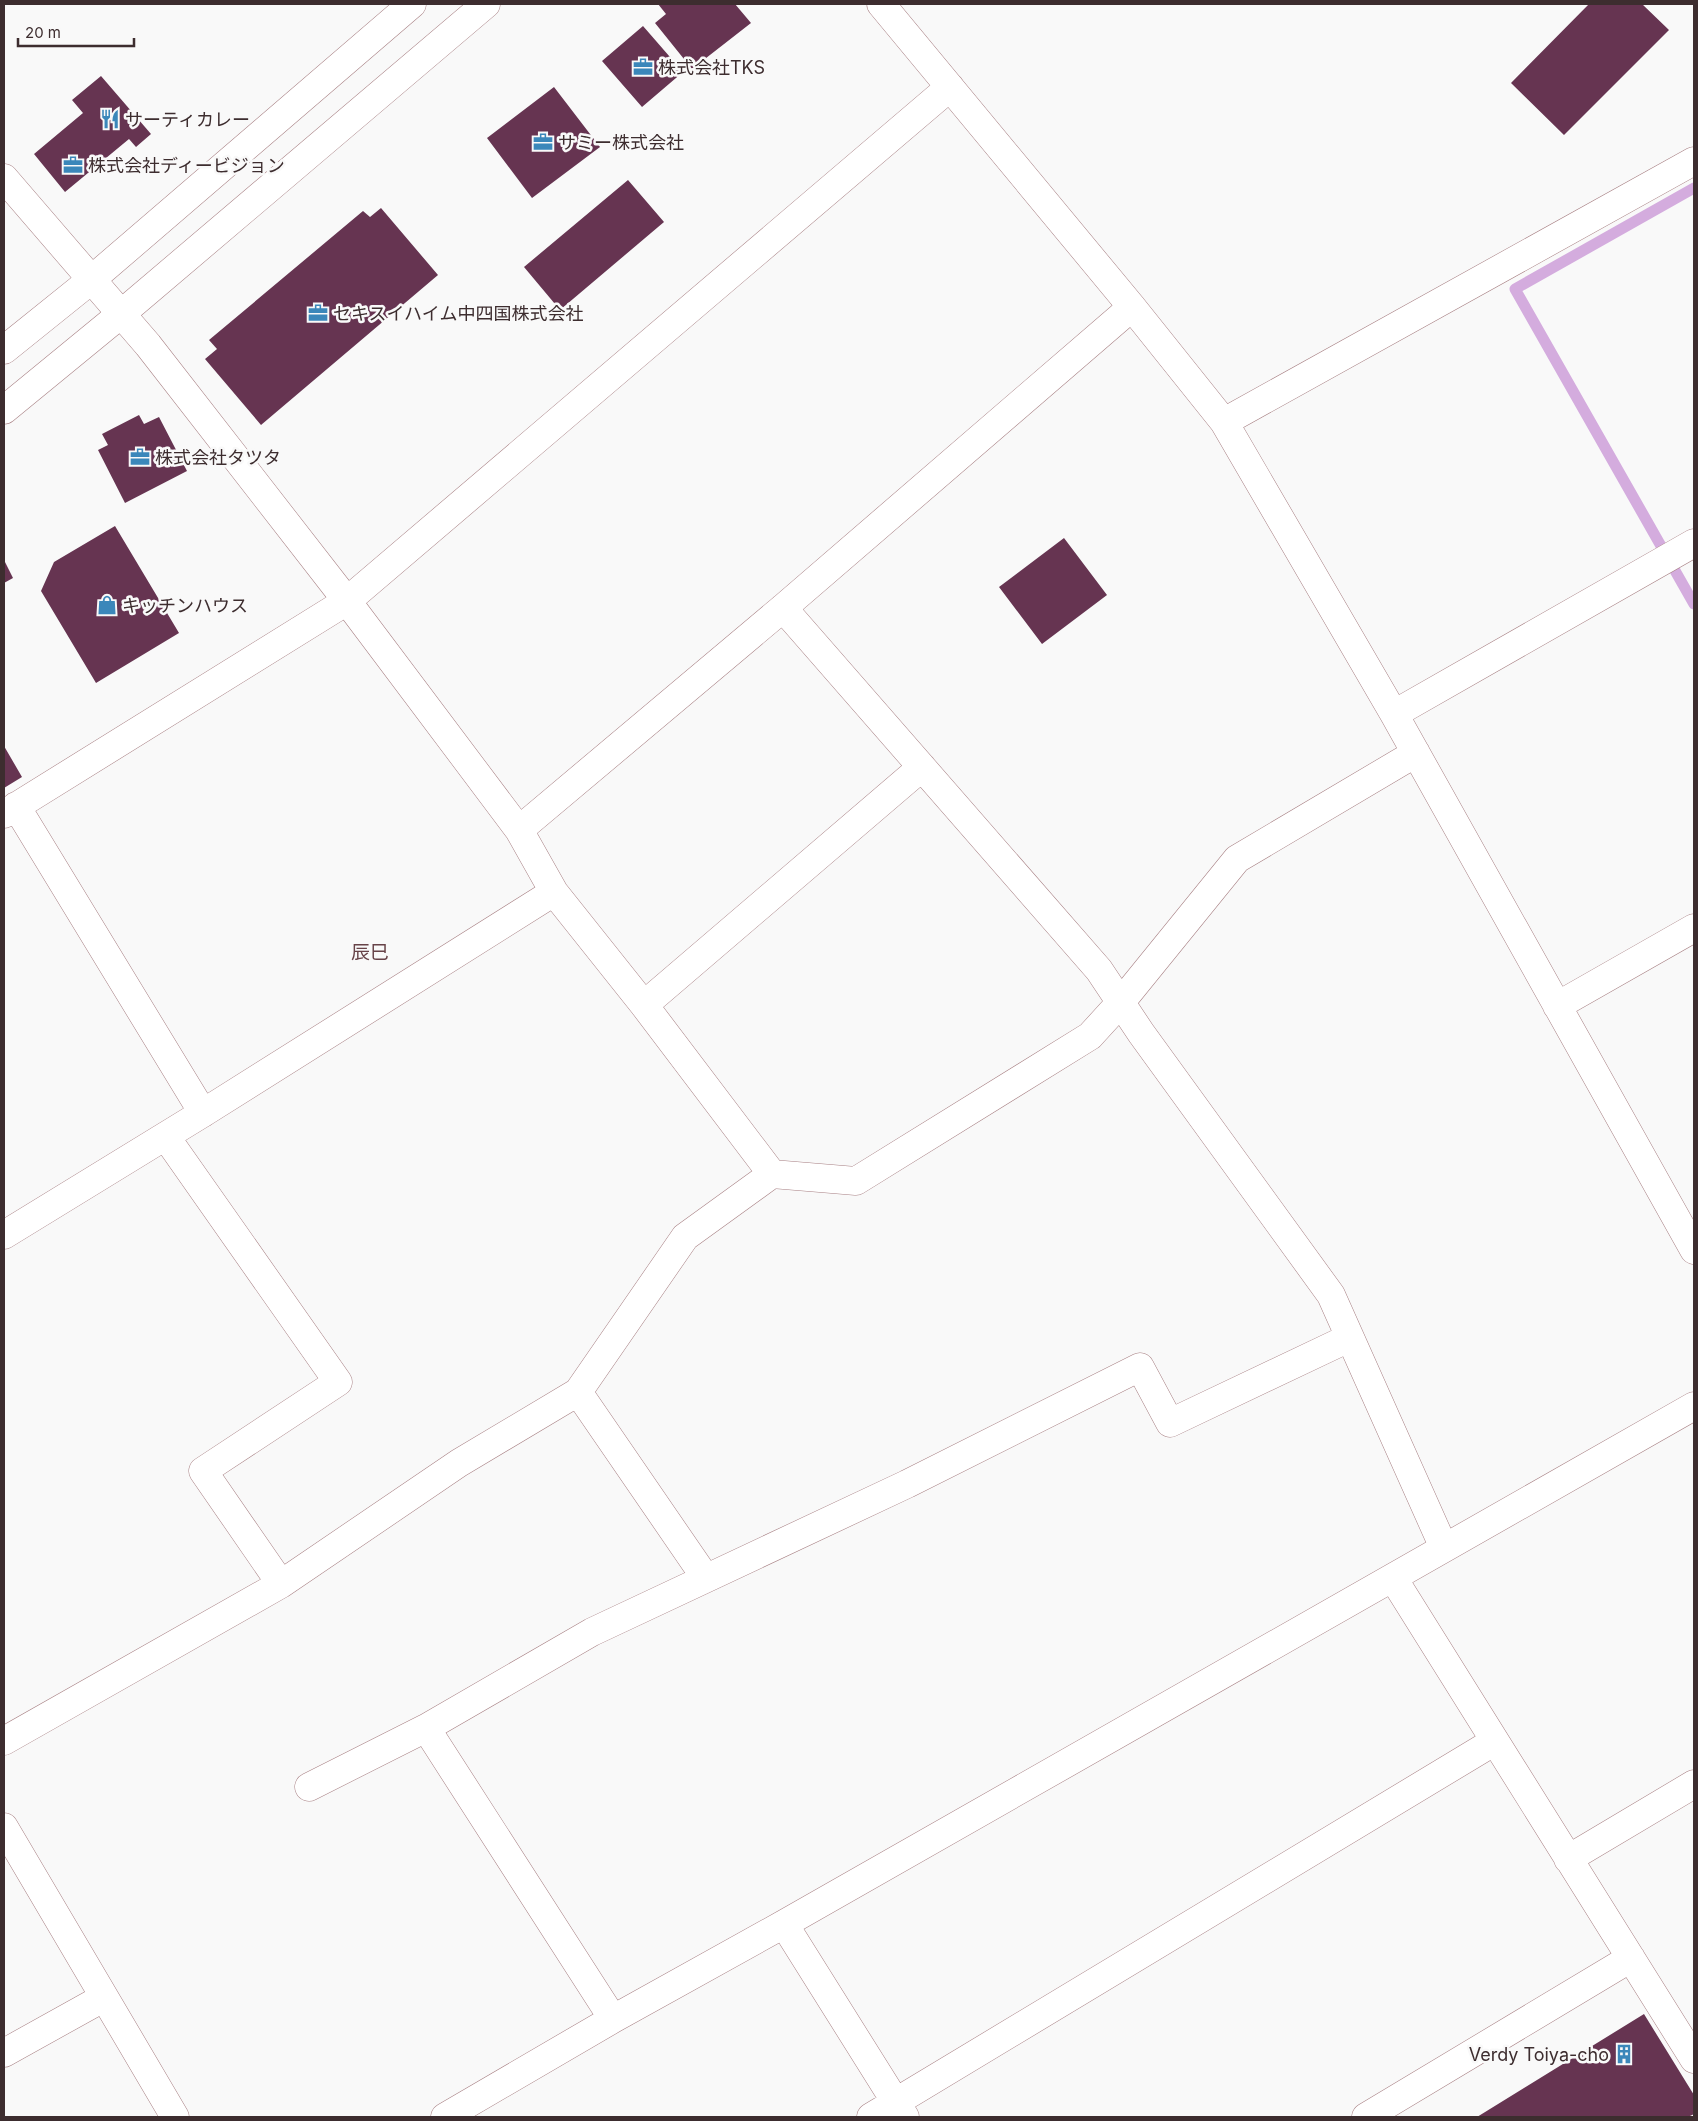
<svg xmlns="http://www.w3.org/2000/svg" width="1698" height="2121" viewBox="0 0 1698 2121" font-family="Inter,'Noto Sans JP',sans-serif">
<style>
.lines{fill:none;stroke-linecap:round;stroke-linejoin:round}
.stream{stroke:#d4acde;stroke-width:11}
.building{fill:#663451}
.minor-casing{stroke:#a88084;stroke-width:29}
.minor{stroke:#fff;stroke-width:28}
.labels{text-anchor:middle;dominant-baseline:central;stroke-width:5;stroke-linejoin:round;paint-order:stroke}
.poi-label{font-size:18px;fill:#3d2d2f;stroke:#f9f9f9;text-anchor:start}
.neighbourhood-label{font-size:19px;fill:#674348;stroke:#f9f9f9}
</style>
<rect width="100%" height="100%" fill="#f9f9f9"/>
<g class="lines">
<path class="stream" d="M1694,188L1515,289L1694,604"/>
</g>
<path class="building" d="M658,4H735L751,23L692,69L655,23L666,14Z
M1589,4H1642L1669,30L1564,135L1511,83Z
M643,26L683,72L642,107L602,61Z
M101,76L151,134L136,147L129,139L65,192L34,154L83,113L72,100Z
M554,87L600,147L532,198L487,138Z
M628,180L664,222L560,310L524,267Z
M381,208L438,275L261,425L205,359L217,349L209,340L363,211L370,217Z
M139,415L144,424L159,417L187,471L125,503L98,450L108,445L102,434Z
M115,526L179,633L96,683L41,591L54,562Z
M1064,538L1107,595L1042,644L999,587Z
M4,560L13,578L4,583Z
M4,746L22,777L4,788Z
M1644,2014L1694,2095V2114L1688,2117H1477Z"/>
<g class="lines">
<defs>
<path id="minor" d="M881,4L1132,307L1224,422L1394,714L1694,1250
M4,178L148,345L347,601L519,830L554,892L644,1005L772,1174
M4,350L91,280L412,4
M4,410L121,314L486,4
M1224,422L1694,161
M783,608L1099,970L1141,1033L1331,1295L1444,1548
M1394,714L1694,543
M16,806L203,1113
M4,814L347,601L950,87
M519,830L783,608L1132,307
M644,1005L922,767
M1557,1006L1694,928
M166,1137L338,1382L203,1471L281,1584
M4,1235L203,1113L554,892
M578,1392L705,1577
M1393,1578L1694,2059
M4,1741L281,1584L459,1463L578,1392L685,1237L772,1174L856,1181L1090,1036L1121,1002L1237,859L1416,753
M309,1787L426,1728
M4,1827L175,2117
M1568,1859L1694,1784
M784,1924L905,2117
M613,2019L426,1728L592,1632L907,1484L1140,1367L1170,1423L1349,1338
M4,2053L103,1998
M445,2117L613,2019L784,1924L1694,1406
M871,2117L1495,1741
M1366,2117L1631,1958"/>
</defs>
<use href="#minor" class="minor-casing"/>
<use href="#minor" class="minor"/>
</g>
<defs>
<symbol id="office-bare" viewBox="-9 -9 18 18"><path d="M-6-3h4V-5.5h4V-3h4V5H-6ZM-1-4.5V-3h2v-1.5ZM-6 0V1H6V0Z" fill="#3b87ba" stroke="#f9f9f9" stroke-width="2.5" paint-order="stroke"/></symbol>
<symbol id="restaurant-bare" viewBox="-9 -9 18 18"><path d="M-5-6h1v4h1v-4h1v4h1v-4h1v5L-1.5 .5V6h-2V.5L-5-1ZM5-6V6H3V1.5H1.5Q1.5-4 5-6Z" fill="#3b87ba" stroke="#f9f9f9" stroke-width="2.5" paint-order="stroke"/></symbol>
<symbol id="shop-bare" viewBox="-9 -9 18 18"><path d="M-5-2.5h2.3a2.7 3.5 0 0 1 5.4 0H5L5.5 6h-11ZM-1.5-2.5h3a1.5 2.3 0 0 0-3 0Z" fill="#3b87ba" stroke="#f9f9f9" stroke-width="2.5" paint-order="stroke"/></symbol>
<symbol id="building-bare" viewBox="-9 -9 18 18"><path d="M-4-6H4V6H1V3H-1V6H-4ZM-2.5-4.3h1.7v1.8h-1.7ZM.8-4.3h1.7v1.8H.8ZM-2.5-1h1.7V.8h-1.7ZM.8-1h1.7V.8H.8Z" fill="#3b87ba" stroke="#f9f9f9" stroke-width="2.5" paint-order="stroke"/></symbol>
</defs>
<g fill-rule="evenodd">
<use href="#office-bare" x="629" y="53" width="28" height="28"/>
<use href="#restaurant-bare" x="96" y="105" width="28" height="28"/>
<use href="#office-bare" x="529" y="128" width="28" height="28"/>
<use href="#office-bare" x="59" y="151" width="28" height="28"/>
<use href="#office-bare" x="304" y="299" width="28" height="28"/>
<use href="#office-bare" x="126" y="443" width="28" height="28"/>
<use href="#shop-bare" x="93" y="591" width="28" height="28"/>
<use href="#building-bare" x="1610" y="2040" width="28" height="28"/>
</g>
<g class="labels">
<g class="poi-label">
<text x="658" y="67">株式会社TKS</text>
<text x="125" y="119">サーティカレー</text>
<text x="558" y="142">サミー株式会社</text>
<text x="88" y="165">株式会社ディービジョン</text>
<text x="333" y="313">セキスイハイム中四国株式会社</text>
<text x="155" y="457">株式会社タツタ</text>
<text x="122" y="605">キッチンハウス</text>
<text x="1609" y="2054" text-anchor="end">Verdy Toiya-cho</text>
</g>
<g class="neighbourhood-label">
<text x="370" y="952">辰巳</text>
</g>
</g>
<rect width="1698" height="2121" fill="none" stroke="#3d2d2f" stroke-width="10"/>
<path d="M18 38v8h116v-8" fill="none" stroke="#3d2d2f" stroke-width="2.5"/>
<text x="25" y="38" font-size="15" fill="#3d2d2f" stroke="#f9f9f9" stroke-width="4" paint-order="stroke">20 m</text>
</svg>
